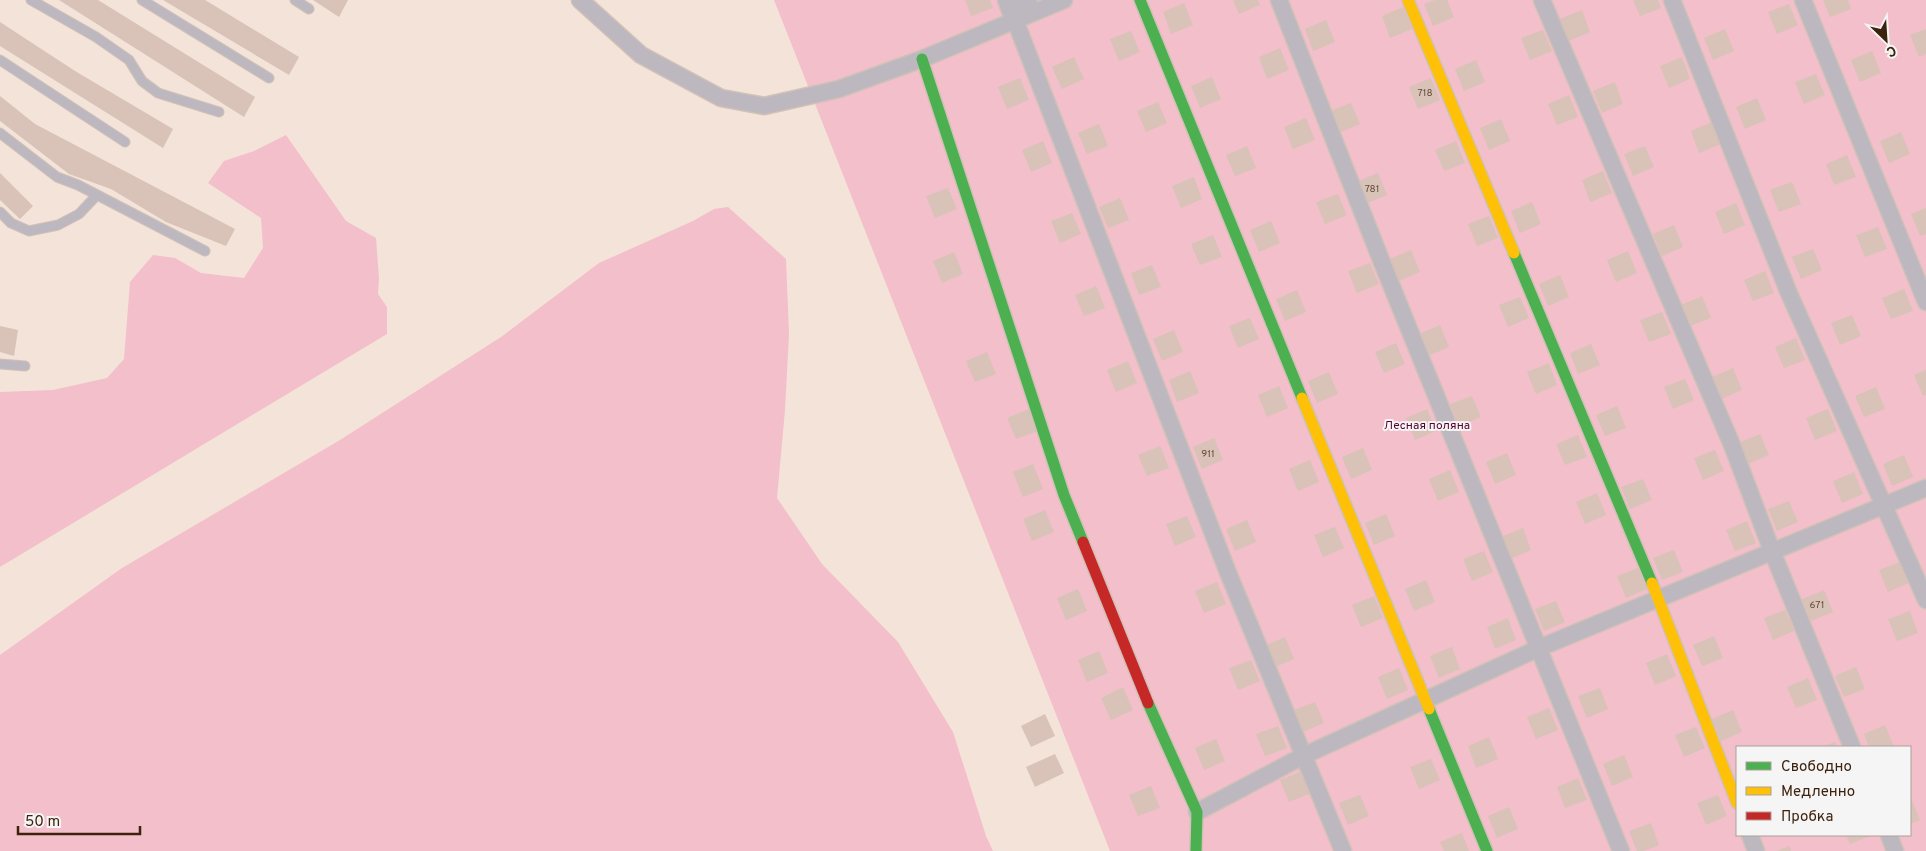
<svg xmlns="http://www.w3.org/2000/svg" width="1926" height="851" viewBox="0 0 1926 851" font-family="Overpass,sans-serif">
<style>
.green{fill:#f3bfca;fill-rule:evenodd}
.building{fill:#d9c2b8}
.lines{fill:none;stroke-linecap:round;stroke-linejoin:round}
.lane-casing{stroke:#d1c1b6;stroke-width:11}
.street-casing{stroke:#d1c1b6;stroke-width:19}
.fast-casing{stroke:#d1c1b6;stroke-width:14}
.slow-casing{stroke:#d1c1b6;stroke-width:14}
.jam-casing{stroke:#d1c1b6;stroke-width:14}
.lane{stroke:#bdb8c0;stroke-width:9}
.street{stroke:#bdb8c0;stroke-width:16}
.fast{stroke:#4caf50;stroke-width:11}
.slow{stroke:#ffc107;stroke-width:11}
.jam{stroke:#c62828;stroke-width:11}
.labels{text-anchor:middle;dominant-baseline:central;stroke-width:4;stroke-linejoin:round;paint-order:stroke}
.number-label{font-size:10px;fill:#644b38}
.park-label{font-size:12px;fill:#580330;stroke:#f5f5f5}
</style>
<rect width="100%" height="100%" fill="#f4e3d8"/>
<path class="green" d="M774,0H1926V851H1110ZM1737,747H1910V835H1737Z
M286,135L346,221L376,238L379,278L378,294L387,307V334L0,567V392L53,390L107,378L124,359L130,282L153,255L175,258L201,273L244,278L263,248L261,218L208,183L224,161L254,151Z
M728,207L786,259L789,334L785,410L777,498L822,564L898,642L953,732L986,836L993,851H0V655L122,568L340,440L501,337L599,263L693,221L714,209Z"/>
<path class="building" d="M59,0H98L255,97L244,117Z
M163,0H205L299,57L289,75Z
M313,0H348L339,17Z
M965,0H990L993,8L971,16Z
M1233,0H1258L1260,5L1239,14Z
M1435,0H1447L1454,17L1433,26L1424,4Z
M1633,0H1658L1661,8L1640,16Z
M1823,0H1848L1851,9L1830,17Z
M1184,3L1193,25L1171,34L1163,12Z
M1789,4L1798,25L1777,34L1768,12Z
M1403,7L1412,29L1390,38L1382,16Z
M1582,10L1590,32L1569,41L1560,19Z
M1326,20L1335,42L1313,51L1305,29Z
M0,22L75,71L173,129L163,148L0,46Z
M1725,29L1734,51L1713,60L1704,38Z
M1926,29V54L1919,57L1910,35Z
M1543,30L1552,51L1530,60L1521,38Z
M1131,31L1140,52L1119,61L1110,39Z
M1280,48L1289,70L1267,79L1259,57Z
M1872,51L1881,73L1860,82L1851,60Z
M1074,57L1084,79L1062,89L1052,67Z
M1682,57L1690,79L1669,88L1660,66Z
M1476,60L1485,82L1464,91L1455,69Z
M1816,74L1825,95L1804,104L1795,82Z
M1212,77L1221,99L1200,108L1191,86Z
M1020,78L1029,100L1007,109L998,87Z
M1431,78L1440,100L1418,109L1409,87Z
M1615,82L1623,104L1602,113L1593,91Z
M1569,95L1578,117L1557,125L1548,104Z
M0,96L35,124L235,229L226,246L166,222L111,189L69,174L0,121Z
M1757,98L1766,120L1745,129L1736,107Z
M1158,102L1167,123L1146,132L1137,111Z
M1351,103L1360,124L1339,133L1330,111Z
M1306,118L1315,140L1293,149L1284,127Z
M1501,119L1510,141L1489,150L1480,128Z
M1712,122L1721,144L1699,153L1691,131Z
M1099,124L1108,146L1087,154L1078,133Z
M1901,132L1910,154L1889,163L1880,141Z
M1043,141L1052,163L1031,172L1022,150Z
M1456,141L1465,163L1444,171L1435,150Z
M1247,146L1256,168L1235,176L1226,155Z
M1645,146L1654,167L1633,176L1624,154Z
M1847,155L1856,177L1834,185L1826,164Z
M1603,171L1612,193L1590,202L1582,180Z
M0,173L33,206L20,219L0,200Z
M1378,173L1387,195L1365,204L1356,182Z
M1194,177L1202,199L1181,208L1172,186Z
M1792,182L1801,204L1779,212L1770,190Z
M948,188L957,209L935,218L926,196Z
M1338,194L1347,215L1325,224L1316,202Z
M1120,198L1129,220L1108,228L1099,207Z
M1532,202L1541,224L1520,233L1511,211Z
M1736,203L1745,225L1724,234L1715,212Z
M1926,208V234L1920,236L1911,214Z
M1072,213L1081,234L1060,243L1051,221Z
M1489,216L1498,238L1477,246L1468,224Z
M1271,221L1280,243L1259,252L1250,230Z
M1674,225L1683,247L1662,256L1653,234Z
M1878,227L1887,249L1865,257L1856,235Z
M1213,235L1222,257L1200,265L1191,244Z
M1813,249L1822,270L1801,279L1792,257Z
M1411,250L1420,272L1399,281L1390,259Z
M1628,251L1637,273L1616,282L1607,260Z
M954,252L963,274L942,283L933,261Z
M1370,263L1379,284L1357,293L1348,271Z
M1152,265L1161,287L1139,295L1131,273Z
M1765,271L1774,293L1753,301L1744,280Z
M1560,275L1569,297L1548,306L1539,284Z
M1096,286L1105,308L1084,316L1075,295Z
M1904,289L1913,311L1891,319L1882,298Z
M1297,290L1306,312L1285,321L1276,299Z
M1702,296L1711,318L1690,326L1681,305Z
M1520,297L1529,318L1508,327L1499,305Z
M1662,312L1671,334L1649,342L1640,320Z
M1852,315L1861,336L1840,345L1831,323Z
M1250,318L1259,339L1238,348L1229,326Z
M1440,325L1449,347L1428,356L1419,334Z
M0,326L18,330L14,356L0,352Z
M1174,330L1183,352L1162,361L1153,339Z
M1796,338L1805,360L1784,368L1775,347Z
M1396,343L1405,364L1384,373L1375,352Z
M1591,344L1600,365L1578,374L1570,353Z
M987,352L996,374L975,382L966,361Z
M1128,361L1137,383L1116,392L1107,370Z
M1549,363L1557,385L1536,394L1527,372Z
M1733,368L1742,390L1721,399L1712,377Z
M1926,370V395L1923,396L1914,375Z
M1190,371L1199,393L1177,402L1169,380Z
M1329,372L1338,394L1317,403L1308,381Z
M1685,379L1694,400L1673,409L1664,387Z
M1279,386L1288,408L1267,417L1258,395Z
M1876,387L1885,409L1864,417L1855,396Z
M1472,396L1481,417L1459,426L1450,404Z
M1617,406L1626,428L1605,436L1596,415Z
M1029,409L1038,431L1016,439L1007,418Z
M1427,409L1436,431L1415,440L1406,418Z
M1828,409L1837,431L1815,440L1806,418Z
M1760,434L1769,455L1748,464L1739,443Z
M1578,435L1587,457L1565,465L1556,444Z
M1214,438L1223,460L1202,469L1193,447Z
M1160,446L1169,468L1147,476L1138,455Z
M1363,448L1372,470L1351,479L1342,457Z
M1715,450L1724,471L1703,480L1694,458Z
M1507,453L1516,475L1495,484L1486,462Z
M1904,455L1913,477L1892,486L1883,464Z
M1310,460L1319,482L1298,491L1289,469Z
M1033,464L1043,489L1023,497L1013,472Z
M1450,470L1459,492L1438,501L1429,479Z
M1854,472L1863,494L1842,503L1833,481Z
M1643,479L1652,500L1630,509L1621,487Z
M1597,493L1606,515L1585,524L1576,502Z
M1789,501L1798,522L1777,531L1768,509Z
M1045,510L1054,532L1032,541L1023,519Z
M1386,514L1395,536L1374,545L1365,523Z
M1187,516L1196,537L1175,546L1166,524Z
M1247,520L1256,542L1235,551L1226,529Z
M1747,521L1756,543L1735,551L1726,530Z
M1335,527L1344,548L1323,557L1314,535Z
M1523,528L1531,550L1510,559L1501,537Z
M1674,550L1683,572L1662,580L1653,558Z
M1484,551L1493,572L1472,581L1463,559Z
M1900,562L1909,583L1888,592L1879,570Z
M1638,568L1647,589L1626,598L1617,576Z
M1426,580L1435,602L1414,611L1405,589Z
M1217,582L1226,604L1204,613L1195,591Z
M1078,589L1087,611L1066,620L1057,598Z
M1824,590L1833,612L1811,621L1802,599Z
M1374,596L1383,618L1361,627L1352,605Z
M1556,601L1565,622L1544,631L1535,609Z
M1785,610L1794,631L1773,640L1764,618Z
M1910,611L1918,633L1897,641L1888,619Z
M1508,618L1516,640L1495,649L1487,627Z
M1714,636L1723,658L1702,666L1693,645Z
M1285,637L1294,659L1273,668L1264,646Z
M1452,647L1460,669L1439,678L1430,656Z
M1099,651L1108,673L1087,682L1078,660Z
M1667,654L1676,676L1655,685L1646,663Z
M1251,660L1260,681L1238,690L1229,668Z
M1856,667L1865,689L1844,697L1835,676Z
M1399,668L1408,690L1387,699L1378,677Z
M1808,678L1817,700L1796,708L1787,687Z
M1123,687L1133,710L1111,720L1101,698Z
M1600,688L1608,709L1587,718L1578,696Z
M1315,702L1324,723L1303,732L1294,710Z
M1549,708L1558,730L1536,739L1527,717Z
M1733,710L1742,732L1721,741L1712,719Z
M1045,714L1055,736L1031,747L1021,726Z
M1885,725L1894,747H1869L1864,734Z
M1278,726L1287,748L1265,756L1256,734Z
M1696,727L1705,748L1684,757L1675,735Z
M1489,737L1498,759L1476,768L1468,746Z
M1216,739L1225,761L1204,770L1195,748Z
M1835,742L1837,747H1821Z
M1055,754L1064,773L1035,787L1026,767Z
M1624,755L1633,777L1612,786L1603,764Z
M1431,759L1440,780L1419,789L1410,767Z
M1302,771L1311,793L1289,802L1280,780Z
M1578,778L1587,800L1565,808L1557,787Z
M1151,786L1160,808L1138,816L1129,795Z
M1360,795L1369,816L1348,825L1339,803Z
M1718,795L1727,816L1706,825L1697,803Z
M1910,798H1911L1920,820L1910,824Z
M1509,807L1518,829L1497,838L1488,816Z
M1651,823L1659,845L1644,851H1637L1629,831Z
M1462,833L1469,851H1444L1440,842Z
M1846,835H1873L1850,844Z
M1789,846L1791,851H1777Z"/>
<g class="lines">
<defs>
<path id="lane" d="M31,0L96,37L129,60L142,81L158,93L219,112
M142,0L269,78
M295,0L309,9
M0,60L125,142
M0,133L57,177L78,185L205,251
M0,212L11,223L29,231L58,225L79,214L97,195
M0,364L25,366"/>
<path id="street" d="M580,0L641,55L721,98L764,106L839,89L922,59L1064,0
M1006,0L1010,11L1029,3
M1279,0L1383,265L1621,851
M1542,0L1732,445L1772,551L1852,747
M1672,0L1788,291L1926,600
M1803,0L1926,302
M1015,20L1227,570L1343,851
M1197,812L1303,756L1539,648L1926,488
M1750,835L1756,851
M1889,835L1895,851"/>
<path id="fast" d="M1140,0L1302,398
M922,59L1064,495L1083,542
M1514,253L1652,583
M1148,703L1197,812L1196,851
M1429,709L1487,851"/>
<path id="slow" d="M1408,0L1514,253
M1302,398L1429,709
M1652,583L1737,803"/>
<path id="jam" d="M1083,542L1148,703"/>
</defs>
<use href="#lane" class="lane-casing"/>
<use href="#street" class="street-casing"/>
<use href="#fast" class="fast-casing"/>
<use href="#slow" class="slow-casing"/>
<use href="#jam" class="jam-casing"/>
<use href="#lane" class="lane"/>
<use href="#street" class="street"/>
<use href="#fast" class="fast"/>
<use href="#slow" class="slow"/>
<use href="#jam" class="jam"/>
</g>
<g class="labels">
<g class="number-label">
<text x="1425" y="93">718</text>
<text x="1372" y="189">781</text>
<text x="1208" y="454">911</text>
<text x="1817" y="605">671</text>
</g>
<g class="park-label">
<text x="1427" y="426">Лесная поляна</text>
</g>
</g>
<rect x="1736" y="746" width="175" height="90" fill="#f5f5f5" stroke="#aba199"/>
<rect x="1746" y="762" width="25" height="8" fill="#4caf50" stroke="#aba199"/>
<text x="1781" y="771" font-size="15" fill="#3d230e">Свободно</text>
<rect x="1746" y="787" width="25" height="8" fill="#ffc107" stroke="#aba199"/>
<text x="1781" y="796" font-size="15" fill="#3d230e">Медленно</text>
<rect x="1746" y="812" width="25" height="8" fill="#c62828" stroke="#aba199"/>
<text x="1781" y="821" font-size="15" fill="#3d230e">Пробка</text>
<g transform="translate(1886 40) rotate(155)" stroke="#f5f5f5" stroke-width="4" paint-order="stroke">
<path d="M0-4L9 19L0 12L-9 19Z" fill="#3d230e"/>
<text y="-8" font-size="14" font-weight="bold" text-anchor="middle" fill="#3d230e">С</text>
</g>
<path d="M18 826v8h122v-8" fill="none" stroke="#3d230e" stroke-width="2.5"/>
<text x="25" y="826" font-size="15" fill="#3d230e" stroke="#f5f5f5" stroke-width="4" paint-order="stroke">50 m</text>
</svg>
